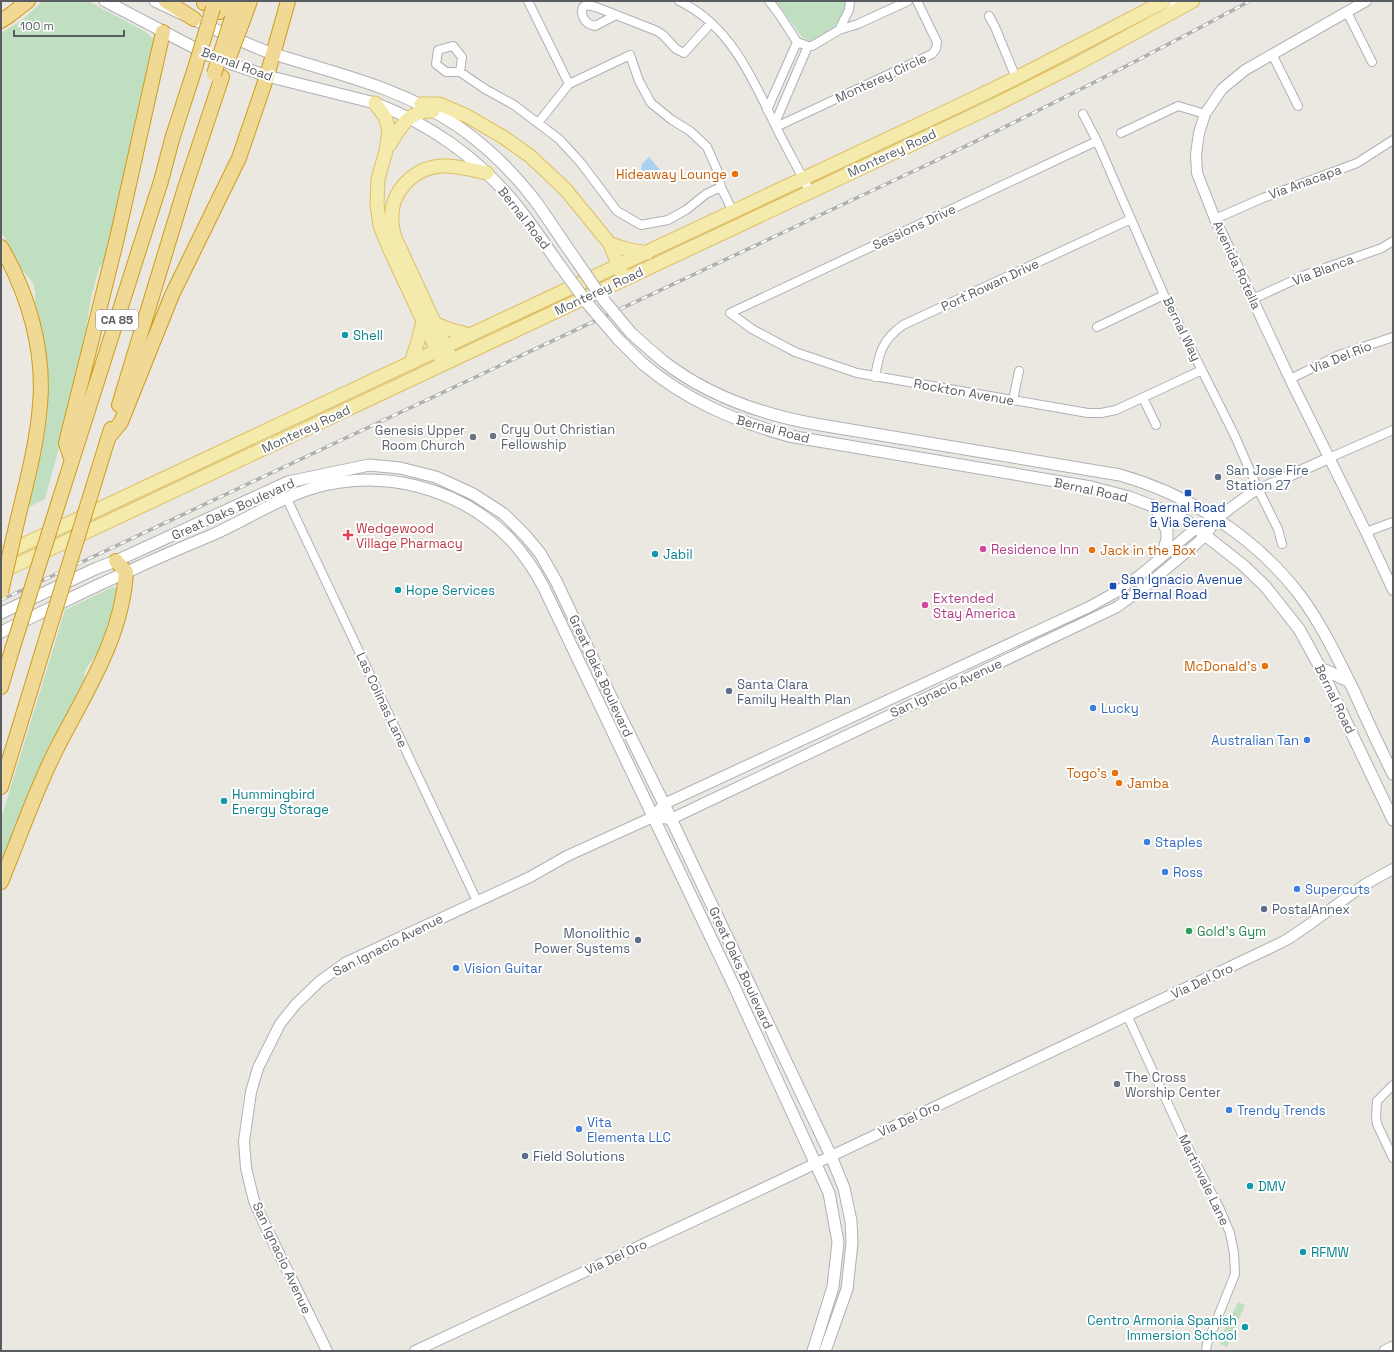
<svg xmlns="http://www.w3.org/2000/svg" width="1394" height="1352" viewBox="0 0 1394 1352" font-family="'Space Grotesk',sans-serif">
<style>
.green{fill:#c0dfc1}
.water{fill:#a8d1f3}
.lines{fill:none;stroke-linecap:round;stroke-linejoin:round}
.minor-casing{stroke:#aeb1b5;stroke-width:10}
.tertiary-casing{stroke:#aeb1b5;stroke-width:12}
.secondary-casing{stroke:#aeb0b5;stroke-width:13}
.primary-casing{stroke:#debf66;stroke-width:15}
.motorway-casing{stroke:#cf9b1c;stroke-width:16}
.minor{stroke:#fff;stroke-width:8}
.tertiary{stroke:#fff;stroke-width:10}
.secondary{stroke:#fff;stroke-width:11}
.primary{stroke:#f4eaac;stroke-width:13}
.motorway{stroke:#efd994;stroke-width:14}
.rail-casing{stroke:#afb0b0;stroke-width:3.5}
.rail{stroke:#fff;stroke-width:2;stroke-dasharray:6;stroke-linecap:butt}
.secondary-bridge-casing{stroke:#aeb0b5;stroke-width:13;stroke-linecap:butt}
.motorway-bridge-casing{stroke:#cf9b1c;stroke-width:16;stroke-linecap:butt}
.secondary-bridge{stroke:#fff;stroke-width:11}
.motorway-bridge{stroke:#efd994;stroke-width:14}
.food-dot{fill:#e8710a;stroke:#fff;stroke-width:1.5}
.culture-dot{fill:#0f9aa8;stroke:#fff;stroke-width:1.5}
.worship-dot{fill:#6b7280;stroke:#fff;stroke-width:1.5}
.service-dot{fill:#5c6f8a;stroke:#fff;stroke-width:1.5}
.transit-dot{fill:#1a4fb4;stroke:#fff;stroke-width:1.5}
.health-dot{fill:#e0444e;stroke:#fff;stroke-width:1.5}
.hotel-dot{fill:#d1479c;stroke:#fff;stroke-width:1.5}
.shop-dot{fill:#3f7fe0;stroke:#fff;stroke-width:1.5}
.leisure-dot{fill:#2e9e5b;stroke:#fff;stroke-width:1.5}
.labels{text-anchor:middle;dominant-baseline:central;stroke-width:4;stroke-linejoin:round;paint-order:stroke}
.shield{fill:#fff;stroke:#8b8d90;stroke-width:1}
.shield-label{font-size:12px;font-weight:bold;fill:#595c60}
.street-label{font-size:13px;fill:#595c60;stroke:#fff}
.food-label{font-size:13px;fill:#c56008;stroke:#fff;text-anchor:end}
.culture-label{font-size:13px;fill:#0d838f;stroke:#fff;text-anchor:start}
.worship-label{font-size:13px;fill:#5b616d;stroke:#fff;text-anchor:start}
.service-label{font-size:13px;fill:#4e5e75;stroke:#fff;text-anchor:start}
.transit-label{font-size:13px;fill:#164399;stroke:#fff}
.health-label{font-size:13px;fill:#be3a42;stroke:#fff;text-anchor:start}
.hotel-label{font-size:13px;fill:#b23c85;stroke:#fff;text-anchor:start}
.shop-label{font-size:13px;fill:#366cbe;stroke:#fff;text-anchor:start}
.leisure-label{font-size:13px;fill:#27864d;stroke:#fff;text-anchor:start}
</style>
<rect width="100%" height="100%" fill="#eae8e1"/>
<path class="green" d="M43,1H88L146,32L154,40L144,92C140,97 138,102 139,108L107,259L99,268L91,298L77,381L45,499L29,507L40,459L47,419L48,395L45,347L35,306V292L33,283L22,270L1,231V33L22,20Z
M776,1H848L847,10L837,29L811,42L802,37Z
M113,587L117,589C112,609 108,630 100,650C95,660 82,666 85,679L61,726L1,877V819L65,610Z
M1238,1302L1245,1305L1227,1347L1220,1344L1224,1331Z"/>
<path class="water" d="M649,157L660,170L654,175L650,171L644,172L641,169L642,164Z"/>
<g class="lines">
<defs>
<path id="minor" d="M528,1L569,84
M679,1C730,25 753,79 776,127C787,149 799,170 810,192
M769,1L779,14L797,42L808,46H812L839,30L858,24L908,1
M1347,12L1372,62
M1170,13L1173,5L1179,1
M616,15L595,26C585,24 580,16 583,7L586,5L596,7L657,31L663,35L676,49L684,53L711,23
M989,16L995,27L1016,78
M839,30L849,10L850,1
M453,46L462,57L460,72H446L436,64L438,50Z
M1272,54L1298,106
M460,72L485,89L514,105L559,139L581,163L617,211L641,225L668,220L686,210L706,194L721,187
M767,110L797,42
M1083,114L1097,141L1164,295L1234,434L1258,489L1278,529L1282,544
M538,123L569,84L630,55L639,81L651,103L672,120L690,131L707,147L718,172L721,187L733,212
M775,123L808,46
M776,127L932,54L936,49L937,42L917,1
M1121,133L1178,106L1205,114
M1097,141L730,313L752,329L795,352L857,373L1088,413H1101L1116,410L1202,370
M1215,219L1263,198L1357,163L1393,140
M1253,299L1305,275L1382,248L1393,241
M1097,327L1164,295
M875,377C879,353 882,340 903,325L1131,219
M1290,379L1339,355L1393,337
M1143,398L1156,425
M1013,400L1019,371
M1329,458L1393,430
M287,499L477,901
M1366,532L1393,522
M1127,1015L1192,1156L1219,1207L1230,1233L1234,1253L1235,1274L1207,1344L1206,1351
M1393,1085L1377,1101L1376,1116L1377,1124L1393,1158"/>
<path id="tertiary" d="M1366,1L1245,70L1222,89L1205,114L1199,133L1196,154L1197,173L1215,219L1290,379L1366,532L1393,590
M653,817L671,819L1117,607L1146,586L1196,544L1206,535L1216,519
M327,1351L265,1225L254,1201L246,1168L244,1141L251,1092L258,1068L280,1024L296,1004L320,981L345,963L530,877L567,856L653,817L664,804L1089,607L1116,592L1139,576L1196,528L1216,519L1251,493L1329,458
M415,1351L766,1187L1272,947L1288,939L1310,924L1364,885L1393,869"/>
<path id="secondary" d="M105,1L212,57L267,76L375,103C431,125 474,155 513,201C530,221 545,245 561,267
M155,1C185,15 215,30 246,43C255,47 264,51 274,54C338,74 402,88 459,127C486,146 512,171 533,198C548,218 561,239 576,260
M631,333C641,342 652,352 663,361C708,396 760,414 815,424L1120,475C1190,495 1255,537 1299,594C1321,623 1337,657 1353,689C1366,718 1379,746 1393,774
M618,339C626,347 634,355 642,363C685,400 735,421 789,436L1091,487L1129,497L1171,513L1187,521L1243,565L1265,586L1299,629L1321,669L1393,820
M1157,508L1159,517L1167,530V539L1162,556
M1,613L97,568L116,561L288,482L369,465L400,468L436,477L473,494L504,514L525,535L540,553L556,581L614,703L664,804L831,1156L844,1188L851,1221L852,1243L847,1289L825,1351
M1,632C43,612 84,591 127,572C155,559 183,547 212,535C246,520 277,499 313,488C382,468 458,487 509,538C523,553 534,569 543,586L734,986L829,1193L838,1242L833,1287L813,1351
M1321,669C1331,671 1339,678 1349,681
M1385,1351L1393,1347"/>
<path id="primary" d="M375,103L385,117L389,130L386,151L378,179L377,204L380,226L389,248L440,357
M421,104H439L467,116L503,137L530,156L566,190L610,244L622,274
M390,144C401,126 409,110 433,111
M610,244L626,249L647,253
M434,323L448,329L470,335
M449,354L396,240C394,234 392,229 392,222C389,193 413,168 441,166C456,165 473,170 487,173
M411,363L418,341L423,321
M1,555L960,105L1016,78L1165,1
M1,572L991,107L1077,64L1193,1"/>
<path id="motorway" d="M166,1L194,19
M204,3L205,1
M220,12L223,1
M232,18L237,1
M1,21L10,15L28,1
M242,23L250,1
M1,247C28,293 45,350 40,405C37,443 27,481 18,518
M119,405L185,188L222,77
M108,438L121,422L172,295L239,158L267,76L288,1
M71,458L66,443L117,238L163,32
M94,484L111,429
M59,501L161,181L173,136L196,65
M1,687L12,650
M1,787L48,633
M1,882C19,839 34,794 55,752C84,694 122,640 126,572L116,561"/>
</defs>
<use href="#minor" class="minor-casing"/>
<use href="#tertiary" class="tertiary-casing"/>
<use href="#secondary" class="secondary-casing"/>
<use href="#primary" class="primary-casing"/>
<use href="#motorway" class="motorway-casing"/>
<use href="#minor" class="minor"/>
<use href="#tertiary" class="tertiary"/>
<use href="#secondary" class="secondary"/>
<use href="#primary" class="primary"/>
<use href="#motorway" class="motorway"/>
<defs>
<path id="rail" d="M1,600L931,163C1039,111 1144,58 1250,1"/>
</defs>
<use href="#rail" class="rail-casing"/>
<use href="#rail" class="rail"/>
<defs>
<path id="secondary-bridge" d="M576,260L602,298L631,333
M561,267L588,304L618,339"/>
<path id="motorway-bridge" d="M228,60L242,23
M196,65L213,8
M214,74L232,18
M1,592L18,518
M48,633L94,484
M12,650L59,501"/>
</defs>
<use href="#secondary-bridge" class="secondary-bridge-casing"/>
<use href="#motorway-bridge" class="motorway-bridge-casing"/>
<use href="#secondary-bridge" class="secondary-bridge"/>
<use href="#motorway-bridge" class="motorway-bridge"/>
</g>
<g class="food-dot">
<circle cx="735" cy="174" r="4"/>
<circle cx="1092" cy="550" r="4"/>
<circle cx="1265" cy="666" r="4"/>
<circle cx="1115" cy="773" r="4"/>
<circle cx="1119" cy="783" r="4"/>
</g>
<g class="culture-dot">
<circle cx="345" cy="335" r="4"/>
<circle cx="655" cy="554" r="4"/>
<circle cx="398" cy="590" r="4"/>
<circle cx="224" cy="801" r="4"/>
<circle cx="1250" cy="1186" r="4"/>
<circle cx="1303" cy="1252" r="4"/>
<circle cx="1245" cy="1327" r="4"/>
</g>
<g class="worship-dot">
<circle cx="493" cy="436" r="4"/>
<circle cx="473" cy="437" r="4"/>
<circle cx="1117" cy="1084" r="4"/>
</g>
<g class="service-dot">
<circle cx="1218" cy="477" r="4"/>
<circle cx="729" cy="691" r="4"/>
<circle cx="1264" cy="909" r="4"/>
<circle cx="638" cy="940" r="4"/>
<circle cx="525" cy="1156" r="4"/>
</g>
<g class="transit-dot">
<rect x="1184" y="489" width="8" height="8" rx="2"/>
<rect x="1109" y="582" width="8" height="8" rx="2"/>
</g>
<path class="health-dot" d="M346 529h4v4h4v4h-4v4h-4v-4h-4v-4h4z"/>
<g class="hotel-dot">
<circle cx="983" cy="549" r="4"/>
<circle cx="925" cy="605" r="4"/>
</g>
<g class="shop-dot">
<circle cx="1093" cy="708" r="4"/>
<circle cx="1307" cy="740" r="4"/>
<circle cx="1147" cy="842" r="4"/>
<circle cx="1165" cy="872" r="4"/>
<circle cx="1297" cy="889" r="4"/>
<circle cx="456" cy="968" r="4"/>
<circle cx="1229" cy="1110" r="4"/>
<circle cx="579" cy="1129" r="4"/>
</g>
<circle class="leisure-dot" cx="1189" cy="931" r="4"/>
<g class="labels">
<rect class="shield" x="96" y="310" width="42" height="20" rx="3"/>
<g class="shield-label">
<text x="117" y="320">CA 85</text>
</g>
<g class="street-label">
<text transform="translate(237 64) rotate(20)">Bernal Road</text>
<text transform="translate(881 78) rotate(-25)">Monterey Circle</text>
<text transform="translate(892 153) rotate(-25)">Monterey Road</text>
<text transform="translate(1305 182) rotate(-20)">Via Anacapa</text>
<text transform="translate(524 218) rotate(52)">Bernal Road</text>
<text transform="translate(914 227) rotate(-25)">Sessions Drive</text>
<text transform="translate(1237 265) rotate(65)">Avenida Rotella</text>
<text transform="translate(1323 270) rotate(-21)">Via Blanca</text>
<text transform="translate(990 285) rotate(-25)">Port Rowan Drive</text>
<text transform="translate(599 291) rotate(-25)">Monterey Road</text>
<text transform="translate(1182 329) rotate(64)">Bernal Way</text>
<text transform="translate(1341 357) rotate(-22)">Via Del Rio</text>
<text transform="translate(964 392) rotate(10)">Rockton Avenue</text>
<text transform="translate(306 429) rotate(-25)">Monterey Road</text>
<text transform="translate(773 429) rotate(15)">Bernal Road</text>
<text transform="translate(1091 490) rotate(12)">Bernal Road</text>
<text transform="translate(233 509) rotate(-24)">Great Oaks Boulevard</text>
<text transform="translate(601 676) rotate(65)">Great Oaks Boulevard</text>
<text transform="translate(946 688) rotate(-25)">San Ignacio Avenue</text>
<text transform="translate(1335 699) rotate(64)">Bernal Road</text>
<text transform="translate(382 700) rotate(65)">Las Colinas Lane</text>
<text transform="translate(388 945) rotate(-27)">San Ignacio Avenue</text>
<text transform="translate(741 968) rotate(65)">Great Oaks Boulevard</text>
<text transform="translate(1202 981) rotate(-25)">Via Del Oro</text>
<text transform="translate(909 1119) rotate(-25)">Via Del Oro</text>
<text transform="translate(1204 1180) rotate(64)">Martinvale Lane</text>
<text transform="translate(616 1257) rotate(-25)">Via Del Oro</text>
<text transform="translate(282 1258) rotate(65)">San Ignacio Avenue</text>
</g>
<g class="food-label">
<text x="727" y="174">Hideaway Lounge</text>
<text x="1100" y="550" text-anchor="start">Jack in the Box</text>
<text x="1257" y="666">McDonald's</text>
<text x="1107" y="773">Togo's</text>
<text x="1127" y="783" text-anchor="start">Jamba</text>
</g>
<g class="culture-label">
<text x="353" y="335">Shell</text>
<text x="663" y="554">Jabil</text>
<text x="406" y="590">Hope Services</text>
<text x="232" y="794">Hummingbird<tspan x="232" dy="15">Energy Storage</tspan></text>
<text x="1258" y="1186">DMV</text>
<text x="1311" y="1252">RFMW</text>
<text x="1237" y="1320" text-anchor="end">Centro Armonia Spanish<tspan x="1237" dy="15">Immersion School</tspan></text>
</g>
<g class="worship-label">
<text x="501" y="429">Cryy Out Christian<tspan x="501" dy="15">Fellowship</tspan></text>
<text x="465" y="430" text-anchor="end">Genesis Upper<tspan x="465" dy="15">Room Church</tspan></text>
<text x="1125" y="1077">The Cross<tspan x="1125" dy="15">Worship Center</tspan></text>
</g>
<g class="service-label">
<text x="1226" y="470">San Jose Fire<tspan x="1226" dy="15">Station 27</tspan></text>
<text x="737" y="684">Santa Clara<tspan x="737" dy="15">Family Health Plan</tspan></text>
<text x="1272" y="909">PostalAnnex</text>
<text x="630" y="933" text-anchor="end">Monolithic<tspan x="630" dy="15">Power Systems</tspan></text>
<text x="533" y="1156">Field Solutions</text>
</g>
<g class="transit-label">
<text x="1188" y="507">Bernal Road<tspan x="1188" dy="15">&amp; Via Serena</tspan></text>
<text x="1121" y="579" text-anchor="start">San Ignacio Avenue<tspan x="1121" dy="15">&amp; Bernal Road</tspan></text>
</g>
<g class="health-label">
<text x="356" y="528">Wedgewood<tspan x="356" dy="15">Village Pharmacy</tspan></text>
</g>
<g class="hotel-label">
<text x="991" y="549">Residence Inn</text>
<text x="933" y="598">Extended<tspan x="933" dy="15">Stay America</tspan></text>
</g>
<g class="shop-label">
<text x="1101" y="708">Lucky</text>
<text x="1299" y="740" text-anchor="end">Australian Tan</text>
<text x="1155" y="842">Staples</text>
<text x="1173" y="872">Ross</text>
<text x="1305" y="889">Supercuts</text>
<text x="464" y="968">Vision Guitar</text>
<text x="1237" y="1110">Trendy Trends</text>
<text x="587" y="1122">Vita<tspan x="587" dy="15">Elementa LLC</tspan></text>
</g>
<g class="leisure-label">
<text x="1197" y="931">Gold's Gym</text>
</g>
</g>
<rect width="1394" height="1352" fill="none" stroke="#595c60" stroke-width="4"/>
<path d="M14 30v6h110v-6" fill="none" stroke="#595c60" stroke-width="2"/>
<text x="20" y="30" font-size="12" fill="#595c60" stroke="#ffffff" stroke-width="3" paint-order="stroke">100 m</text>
</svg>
